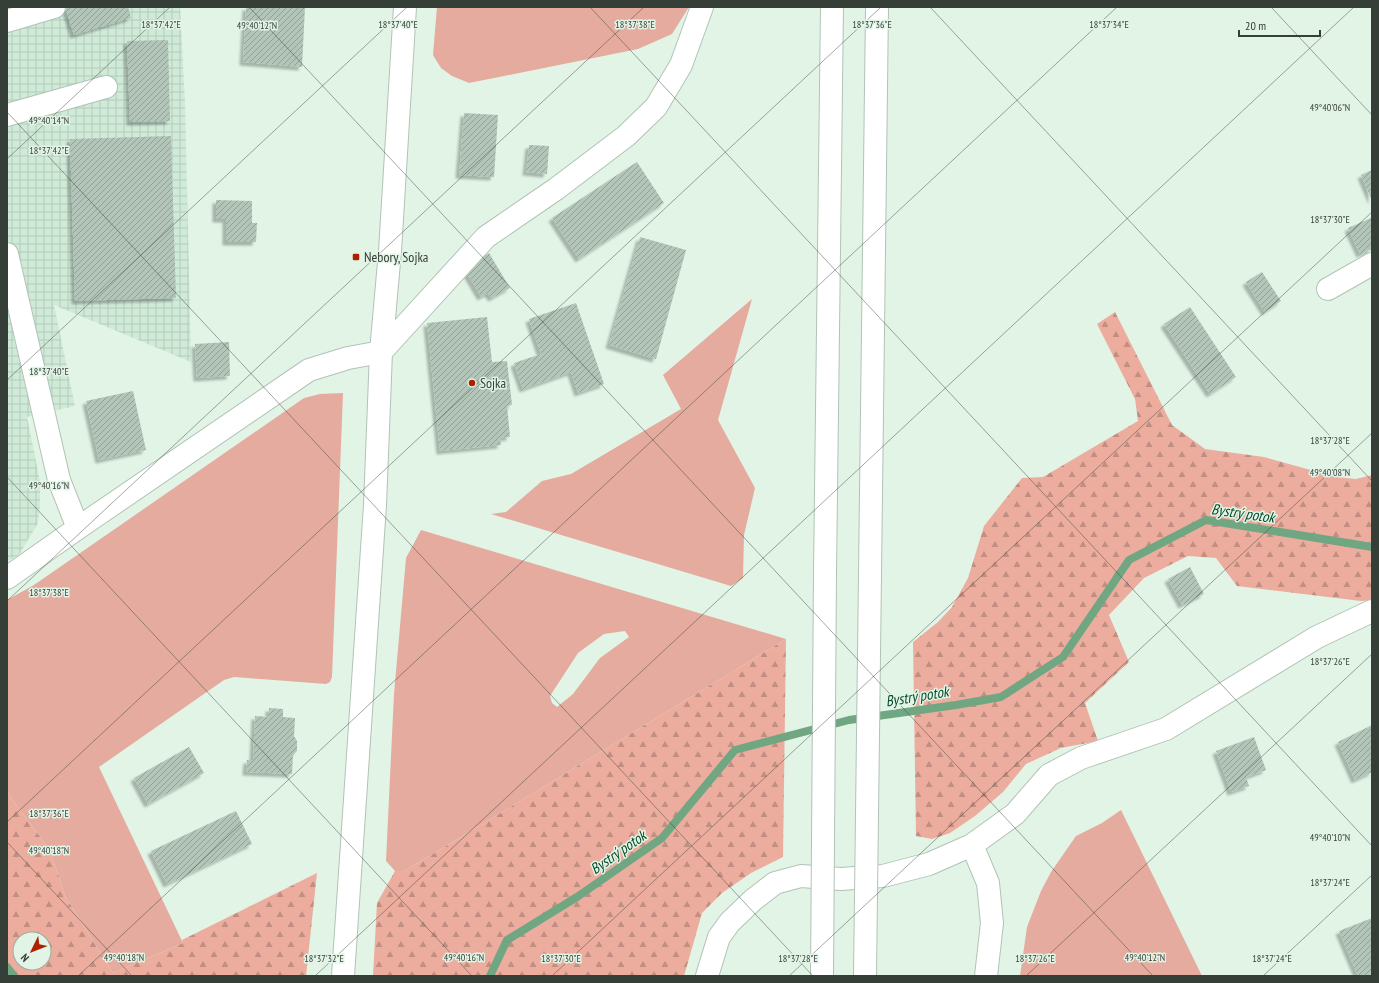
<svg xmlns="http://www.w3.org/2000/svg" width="1379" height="983" viewBox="0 0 1379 983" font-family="'PT Sans Narrow',sans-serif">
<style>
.industrial{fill:url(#industrial-grid)}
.grass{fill:#e4ab9e;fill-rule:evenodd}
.forest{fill:url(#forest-firs);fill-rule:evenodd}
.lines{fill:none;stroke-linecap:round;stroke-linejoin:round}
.stream{stroke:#70a782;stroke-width:8}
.building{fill:url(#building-hatch);filter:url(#shadow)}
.minor-casing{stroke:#b1c3b6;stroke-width:24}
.major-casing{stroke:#b1c3b6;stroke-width:24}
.highway-casing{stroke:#b1c3b6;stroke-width:24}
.minor{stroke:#fff;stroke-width:22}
.major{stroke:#fff;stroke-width:22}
.highway{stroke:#fff;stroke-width:22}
.highway-bridge-casing{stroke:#b1c3b6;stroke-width:24;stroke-linecap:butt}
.highway-bridge{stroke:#fff;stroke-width:22}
.ticks{fill:none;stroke:#363e38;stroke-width:1;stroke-opacity:0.45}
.poi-dot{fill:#ae2100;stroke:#e1f4e6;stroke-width:1.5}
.labels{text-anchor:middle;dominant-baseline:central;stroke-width:3;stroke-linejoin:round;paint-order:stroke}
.poi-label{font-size:14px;fill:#363e38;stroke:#e1f4e6;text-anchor:start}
.water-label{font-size:15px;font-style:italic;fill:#074c2a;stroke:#e1f4e6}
.ticks-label{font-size:10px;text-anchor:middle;fill:#363e38;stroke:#e1f4e6;stroke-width:3;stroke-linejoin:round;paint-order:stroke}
</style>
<defs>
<pattern id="industrial-grid" width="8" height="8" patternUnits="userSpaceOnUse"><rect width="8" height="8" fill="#d0ead8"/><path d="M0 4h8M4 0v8" fill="none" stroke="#b3caba"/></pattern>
<pattern id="forest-firs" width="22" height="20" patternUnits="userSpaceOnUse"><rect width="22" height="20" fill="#edad9e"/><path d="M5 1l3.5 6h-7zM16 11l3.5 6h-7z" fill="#c18e82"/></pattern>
<pattern id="building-hatch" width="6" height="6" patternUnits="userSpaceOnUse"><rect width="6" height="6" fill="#b3c5b8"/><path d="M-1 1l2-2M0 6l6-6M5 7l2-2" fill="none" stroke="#92a197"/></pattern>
<filter id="shadow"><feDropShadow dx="-3.5" dy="3.5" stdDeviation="1" flood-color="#0004"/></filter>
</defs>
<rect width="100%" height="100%" fill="#e1f4e6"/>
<path class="industrial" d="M7,7H180L185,102L191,362L54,305L75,406L27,417L40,481V506L38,523L19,555L7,561Z"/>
<path class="grass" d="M437,7H689L672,34L638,49L469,83L452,76L441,68L433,55Z
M752,299L718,420L755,488L744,535L743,578L731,586L491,514L506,512L542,481L571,474L681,409L663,375Z
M343,393L332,677L330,682L326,684L234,677L224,680L99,767L183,943L113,973L65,896L50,850L11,798L7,789V600L34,585L304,398L320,394Z
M421,530L786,639L453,842L404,871H395L386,861L394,694L406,558ZM625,631L629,637L600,658L573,694L557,707L552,703L550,696L578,653L604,634Z
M1121,810L1202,976H1020L1027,927L1041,891L1051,872L1076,836L1102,823Z"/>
<path class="forest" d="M1115,312L1172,425L1205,449L1264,457L1336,477L1356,479L1372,475V600L1361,601L1237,586L1216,558L1188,556L1144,578L1109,615L1129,662L1085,703L1098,741L1061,748L1026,764L1003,792L975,816L950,833L932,839L916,836L913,642L938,622L952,607L968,578L984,526L1022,478L1043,477L1138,421L1135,399L1097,324Z
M786,639L783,857L751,873L722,893L702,913L684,976H373L377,903L395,871H404L453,842Z
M7,789L11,798L50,850L65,896L113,973L183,943L182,940L317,873L306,976H7ZM20,939H44V963H20Z"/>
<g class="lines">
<path class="stream" d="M7,967L14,976
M490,976L507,940L577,897L662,838L735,750L849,720L956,705L1001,697L1063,657L1129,560L1206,520L1372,547"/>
</g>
<path class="building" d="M65,7H128L131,18L74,35Z
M246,7H305L302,67L243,62Z
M168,40L170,121L130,122L127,41Z
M464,113L498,115L494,177L459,175Z
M171,136L176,298L75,301L70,139Z
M529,145L549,146L547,174L526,172Z
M637,162L664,203L579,259L552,218Z
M1372,170V201L1361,175Z
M216,200L252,201V223H257L256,242H226V219H216Z
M1371,218L1372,249L1360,254L1348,228Z
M640,237L686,250L656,359L609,345Z
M489,253L510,288L492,298L488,293L481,297L464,268Z
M1262,272L1281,301L1265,312L1246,282Z
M576,303L604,384L578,393L571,372L523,389L514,363L541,354L529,319Z
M1190,307L1236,377L1210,394L1164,324Z
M487,317L492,362L507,361L512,405L507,406L510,437L500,438L501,445L440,451L427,323Z
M229,342L230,376L197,378L195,344Z
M133,391L146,450L99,460L86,401Z
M1190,567L1204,594L1182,605L1168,579Z
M269,708L283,709V717L295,718L294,736L297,741V751L293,755L292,774L246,772L247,760H253L255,716L269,717Z
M1372,725V772L1355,780L1338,742Z
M1254,737L1266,770L1246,777L1249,786L1231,792L1216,751Z
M189,747L204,773L148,804L134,778Z
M236,811L252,844L167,884L151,851Z
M1372,918V976H1358L1339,931Z"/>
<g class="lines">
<defs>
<path id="minor" d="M7,21L54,7
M7,115L106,87
M7,254L59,480L78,528
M1328,289L1372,264
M7,578L78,528L309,370L348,358L381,352L486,237L556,189L626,136L656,107L681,65L702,7
M972,845L988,883L992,923L986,976
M707,976L719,937L730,922L753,900L775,883L801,876L841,879L883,876L929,864L972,845L1015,814L1049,775L1081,758L1166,729L1317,637L1372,611"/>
<path id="major" d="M343,976L375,505L381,352L390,251L405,7"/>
<path id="highway" d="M825,573L832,7
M870,574L877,7"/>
</defs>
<use href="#minor" class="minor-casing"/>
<use href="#major" class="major-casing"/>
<use href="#highway" class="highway-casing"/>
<use href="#minor" class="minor"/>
<use href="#major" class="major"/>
<use href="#highway" class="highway"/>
<defs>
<path id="highway-bridge" d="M822,976L825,573
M865,976L870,574"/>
</defs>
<use href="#highway-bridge" class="highway-bridge-casing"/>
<use href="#highway-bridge" class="highway-bridge"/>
</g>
<path class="ticks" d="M249,7L1153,976M590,7L1372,846M930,7L1372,481M1271,7L1372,115M7,112L813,976M7,159L170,7M7,380L407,7M7,477L472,976M7,601L644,7M7,822L881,7M7,842L132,976M78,976L1117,7M315,976L1354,7M552,976L1372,212M789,976L1372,433M1026,976L1372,654M1263,976L1372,875"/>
<g class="poi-dot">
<rect x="352" y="253" width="8" height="8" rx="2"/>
<circle cx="472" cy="383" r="4"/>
</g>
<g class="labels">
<g class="poi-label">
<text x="364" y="257">Nebory, Sojka</text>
<text x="480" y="383">Sojka</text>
</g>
<g class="water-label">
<text transform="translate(1243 513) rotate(8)">Bystrý potok</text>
<text transform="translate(917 696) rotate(-9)">Bystrý potok</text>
<text transform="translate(618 852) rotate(-35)">Bystrý potok</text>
</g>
</g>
<g class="ticks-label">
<text x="161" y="28">18°37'42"E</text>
<text x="398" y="28">18°37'40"E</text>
<text x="635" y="28">18°37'38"E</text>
<text x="872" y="28">18°37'36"E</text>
<text x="1109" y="28">18°37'34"E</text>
<text x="257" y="29">49°40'12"N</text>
<text x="1330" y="111">49°40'06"N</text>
<text x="49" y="124">49°40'14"N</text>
<text x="49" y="154">18°37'42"E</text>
<text x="1330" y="223">18°37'30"E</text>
<text x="49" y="375">18°37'40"E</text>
<text x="1330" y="444">18°37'28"E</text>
<text x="1330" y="476">49°40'08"N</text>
<text x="49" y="489">49°40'16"N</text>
<text x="49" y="596">18°37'38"E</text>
<text x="1330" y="665">18°37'26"E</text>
<text x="49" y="817">18°37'36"E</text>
<text x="1330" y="841">49°40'10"N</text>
<text x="49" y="854">49°40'18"N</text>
<text x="1330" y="886">18°37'24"E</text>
<text x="124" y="961">49°40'18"N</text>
<text x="464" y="961">49°40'16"N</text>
<text x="1145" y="961">49°40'12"N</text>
<text x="324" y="962">18°37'32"E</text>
<text x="561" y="962">18°37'30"E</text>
<text x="798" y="962">18°37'28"E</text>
<text x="1035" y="962">18°37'26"E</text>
<text x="1272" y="962">18°37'24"E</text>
</g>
<rect width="1379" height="983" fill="none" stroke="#363e38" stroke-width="16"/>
<g transform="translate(32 951) rotate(227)"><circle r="19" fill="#e1f4e6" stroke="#9daba0"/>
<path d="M0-3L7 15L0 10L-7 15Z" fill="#ae2100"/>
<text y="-6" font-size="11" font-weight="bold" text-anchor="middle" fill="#363e38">N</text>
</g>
<path d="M1239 30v6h81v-6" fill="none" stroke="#363e38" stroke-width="2"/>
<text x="1245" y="30" font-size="12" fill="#363e38" stroke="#e1f4e6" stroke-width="3" paint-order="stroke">20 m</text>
</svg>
